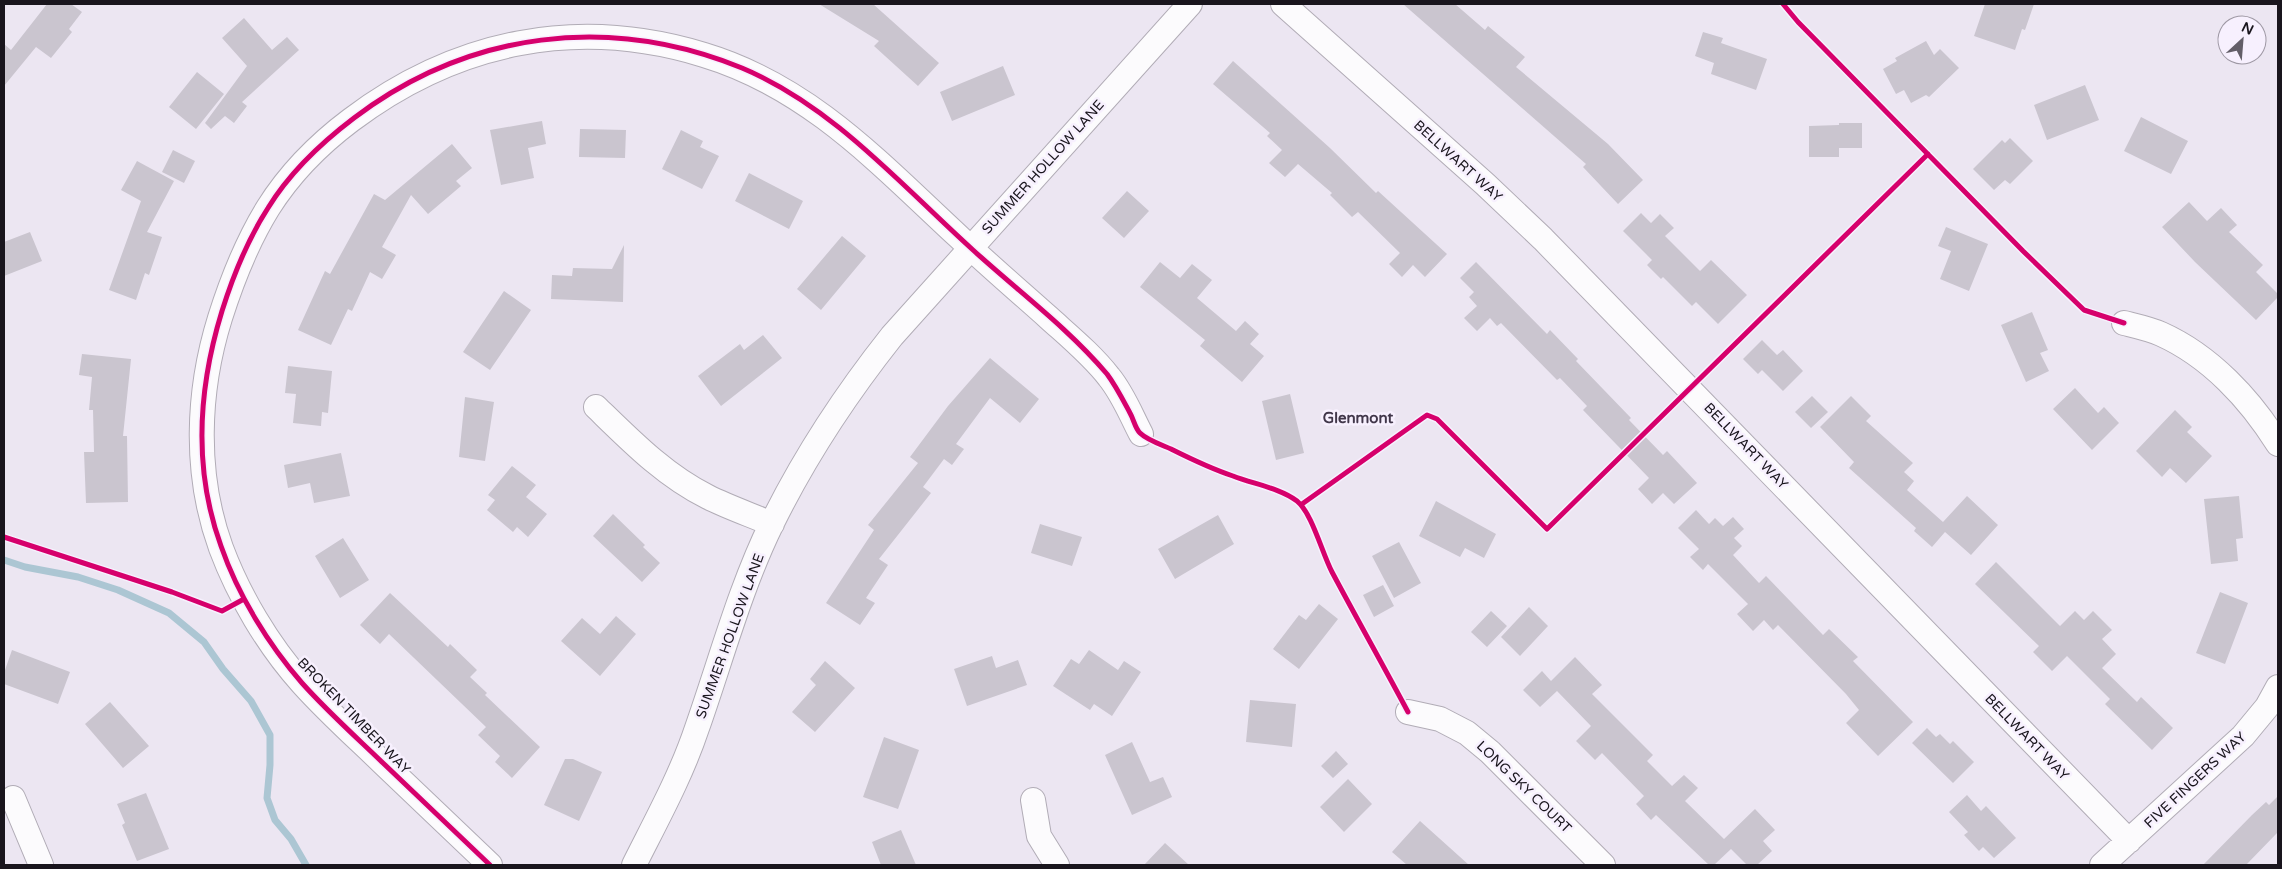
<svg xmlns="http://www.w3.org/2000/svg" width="2282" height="869" viewBox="0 0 2282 869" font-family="'Varela Round',sans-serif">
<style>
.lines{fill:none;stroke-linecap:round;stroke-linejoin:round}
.stream{stroke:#acc6d3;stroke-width:7}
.building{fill:#cac5cf}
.minor-casing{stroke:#b1acb6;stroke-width:26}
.minor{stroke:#fcfbfd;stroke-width:24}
.cycleway-casing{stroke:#f7f0fe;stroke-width:8}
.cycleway{stroke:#d6006c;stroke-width:5}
.labels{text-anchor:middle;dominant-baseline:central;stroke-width:5;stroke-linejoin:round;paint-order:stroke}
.street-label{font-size:14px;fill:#19151d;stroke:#f7f0fe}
.neighbourhood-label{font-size:15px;font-weight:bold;fill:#41374a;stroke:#f7f0fe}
</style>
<rect width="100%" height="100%" fill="#ece6f2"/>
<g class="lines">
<path class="stream" d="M4,560L25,567L78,577L118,590L169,613L204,642L223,669L251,701L270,735V765L267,798L275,820L291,839L306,865"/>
</g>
<path class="building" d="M47,4H71L82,12L69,29L72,32L51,58L36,47L4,86V44L11,50Z
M819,4H873L939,63L918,86L874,46L879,41Z
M1403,4H1455L1485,30L1488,26L1525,57L1516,67L1608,144L1643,180L1618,204L1583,167L1586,164Z
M1985,4H2034L2025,30L2022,29L2015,50L1974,36Z
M244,18L272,50L287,37L299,50L242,102L247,106L234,123L225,116L211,129L205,123L247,66L222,38Z
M1703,32L1723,38L1721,43L1767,59L1756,90L1711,74L1714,63L1695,56Z
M1926,41L1934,55L1940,49L1959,68L1929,97L1926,95L1911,103L1904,90L1896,94L1883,69L1897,61L1895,58Z
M1233,61L1330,148L1376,193L1378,191L1447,254L1425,277L1413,265L1402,277L1389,264L1400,253L1358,212L1352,217L1330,195L1332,193L1298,164L1285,177L1269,163L1282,150L1267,136L1270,133L1213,84Z
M1003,66L1015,95L952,121L940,92Z
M197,72L224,94L196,129L169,107Z
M2085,85L2099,120L2047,140L2034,105Z
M2141,117L2188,141L2171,174L2124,151Z
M542,121L546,144L528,148L534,178L501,185L490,130Z
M1839,123H1862V148H1839V157H1809V126L1839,125Z
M580,129L626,130L625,158L579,157Z
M681,130L703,141L700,147L719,156L702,189L662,169Z
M2010,138L2033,161L2010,184L2005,180L1994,190L1973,169L2002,140L2005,143Z
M452,144L472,168L456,181L461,186L428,214L411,195L382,247L396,255L382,279L370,272L352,311L348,309L331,345L298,330L325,271L330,274L374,194L385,200Z
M173,150L195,161L184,183L162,172Z
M137,161L174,181L147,232L162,237L149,275L145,273L136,300L109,290L141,201L121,190Z
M749,173L803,201L789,229L735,201Z
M1127,191L1149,211L1124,238L1102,218Z
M2189,202L2207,221L2221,208L2237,225L2229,232L2263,265L2256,272L2278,294V297L2256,320L2195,262L2162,227Z
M1641,213L1651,223L1660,214L1674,228L1665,236L1700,271L1711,260L1747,295L1718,324L1696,302L1692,306L1663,277L1661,279L1647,265L1652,260L1623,231Z
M1946,227L1988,244L1969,291L1940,279L1951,251L1938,246Z
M30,232L42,261L4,276V242Z
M842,236L866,256L821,310L797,289Z
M624,245L623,302L551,299L552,275L572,276L573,268L612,269Z
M1160,262L1180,278L1192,264L1212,280L1197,298L1236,331L1245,321L1259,334L1250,344L1264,356L1242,382L1200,346L1205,340L1140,287Z
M1476,262L1547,334L1550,330L1578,359L1576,361L1631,418L1629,420L1663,455L1667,451L1697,483L1674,504L1663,493L1652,504L1638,489L1649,478L1583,410L1587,406L1560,378L1557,380L1501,323L1497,326L1490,318L1477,331L1464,318L1477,306L1469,297L1474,292L1460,278Z
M504,291L531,310L490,370L463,352Z
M2032,312L2048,350L2040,353L2049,371L2026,382L2001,325Z
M763,335L782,358L721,406L698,376L740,344L744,350Z
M1762,340L1777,355L1783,350L1803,371L1783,391L1762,370L1758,374L1743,359Z
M82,354L131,359L123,436H127L128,502L86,503L84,452H94L93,410H89L92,377L79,375Z
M990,358L1039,399L1020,423L990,398L956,444L964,449L952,465L944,459L923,487L931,493L879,559L888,565L866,598L875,603L860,625L826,603L874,530L868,525L918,463L910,457L948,406Z
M288,366L332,371L328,413L322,412L321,426L293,423L296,394L285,393Z
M2075,388L2098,413L2104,407L2119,423L2092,450L2053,409Z
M1290,394L1304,453L1276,460L1262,401Z
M1812,396L1828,412L1811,428L1795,412Z
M1851,396L1871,416L1866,421L1913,463L1904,472L1914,481L1907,490L1943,522L1967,496L1998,525L1971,555L1945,532L1932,547L1914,531L1916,528L1849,468L1854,462L1820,427Z
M465,397L494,402L485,461L459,457Z
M2175,410L2192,427L2187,432L2212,456L2186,483L2170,468L2162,477L2136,451Z
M341,453L350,496L314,503L310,483L288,488L284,465Z
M512,466L536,485L526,497L547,514L528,537L517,527L513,532L487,510L495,500L488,495Z
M2239,496L2243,538L2236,539L2238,561L2211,564L2204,499Z
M1436,501L1496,534L1484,558L1465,548L1460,557L1419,536Z
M1696,510L1709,524L1715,518L1723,526L1733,517L1744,529L1734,538L1742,546L1733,555L1759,583L1766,576L1823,635L1829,629L1858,657L1853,661L1913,722L1878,756L1846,723L1859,710L1846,694L1778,625L1773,630L1764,620L1753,631L1737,614L1748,604L1708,564L1703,570L1690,557L1699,549L1678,528Z
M613,514L645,545L643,547L660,563L642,582L593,536Z
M1218,515L1234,544L1175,579L1158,549Z
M1040,524L1082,537L1072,566L1031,553Z
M343,538L369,580L340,598L315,556Z
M1399,542L1421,583L1394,598L1372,556Z
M1996,562L2060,626L2075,611L2084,620L2093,611L2112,630L2102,639L2116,654L2102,668L2137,702L2141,697L2173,728L2152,750L2105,704L2110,699L2067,656L2052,671L2033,652L2039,646L1975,584Z
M1383,585L1394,606L1374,617L1363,595Z
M2220,592L2248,603L2225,664L2196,653Z
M390,593L448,647L450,644L477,670L470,677L487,693L485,695L540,747L512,778L495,762L500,756L478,735L486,727L389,634L380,644L360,625Z
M1319,604L1338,619L1299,669L1273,649L1299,615L1306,620Z
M1529,607L1548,626L1520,656L1501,637Z
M1491,611L1507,626L1487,647L1471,632Z
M616,616L636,634L600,676L561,641L582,618L600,634Z
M12,650L70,672L58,704L4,684V673Z
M1089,650L1118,670L1124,661L1141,672L1112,716L1094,704L1090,710L1053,686L1071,659L1079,664Z
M992,656L996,668L1018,660L1027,685L967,706L954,669Z
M1575,657L1602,685L1592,694L1653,755L1647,761L1672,786L1684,775L1698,788L1685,801L1724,839L1755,809L1775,830L1763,841L1772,851L1757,865H1747L1731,849L1714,865H1709L1656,815L1651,820L1636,804L1644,796L1602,753L1595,760L1576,741L1591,726L1557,691L1540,707L1523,690L1542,671L1551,681Z
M825,661L855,688L815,732L792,712L816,685L810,679Z
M1250,700L1296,704L1292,747L1246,742Z
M110,702L149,746L123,768L85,724Z
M1927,728L1936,737L1940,734L1950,744L1953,741L1974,762L1953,783L1912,743Z
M884,737L919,750L898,809L863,797Z
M1132,742L1150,782L1163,777L1172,797L1132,815L1105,755Z
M1336,751L1348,764L1333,778L1321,766Z
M565,759H573L602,772L579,821L544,805Z
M1348,779L1372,804L1344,832L1320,807Z
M146,793L169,849L137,861L122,825L125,823L117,804Z
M1967,795L1981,811L1986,806L2016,838L1994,858L1983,847L1979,851L1964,835L1968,832L1949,812Z
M2278,796V832L2246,865H2203L2252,815L2266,802L2269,805Z
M1420,821L1469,865H1407L1392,852Z
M901,830L916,865H881L872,842Z
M1165,843L1189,865H1144Z"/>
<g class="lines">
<defs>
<path id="minor" d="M1283,4L1485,184L1543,239L2129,841
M2124,323C2136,326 2150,329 2161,334C2210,356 2250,399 2278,444
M596,407C630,440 665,476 708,497C728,507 751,515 772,524
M1408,712L1440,719L1467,733L1490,752L1603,865
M13,798L41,865
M1033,800L1039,836L1057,865
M490,865C454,831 418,796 382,762C355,736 327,711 302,683C268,645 239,596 221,548C194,474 197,392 220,318C232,280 247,242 268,208C290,173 319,144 351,120C456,41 577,16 704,55C810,87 880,164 959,237C988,265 1019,291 1049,318C1070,337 1092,355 1109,377C1123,394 1131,415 1141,434
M634,865C656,821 681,776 697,728C721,660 740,588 772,523C805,456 846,394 892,336L1190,4
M2102,865L2243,736L2267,707L2278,687"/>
</defs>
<use href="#minor" class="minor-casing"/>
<use href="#minor" class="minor"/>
<defs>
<path id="cycleway" d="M1783,4L1798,22L2023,251L2084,310L2124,323
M1302,504L1427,415L1437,419L1547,529L1928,154
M4,537L172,592L222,611L244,599
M490,865C454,831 419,797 383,763C356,737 327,711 302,683C268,644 238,595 221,546C193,469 198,389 222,311C233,276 248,239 268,208C290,172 321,143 354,118C469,31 609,14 742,68C833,106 901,185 973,250C1018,291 1068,328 1107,374C1116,386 1123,400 1130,413C1134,420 1135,428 1140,433C1147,440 1162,445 1171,449C1191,459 1212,469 1233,476C1253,484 1280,488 1297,501C1312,513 1322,553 1332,572C1357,619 1383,665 1408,712"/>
</defs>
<use href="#cycleway" class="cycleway-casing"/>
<use href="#cycleway" class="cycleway"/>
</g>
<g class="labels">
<g class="street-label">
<text transform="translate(1458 161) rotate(42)">BELLWART WAY</text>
<text transform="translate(1043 167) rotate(-48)">SUMMER HOLLOW LANE</text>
<text transform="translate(1746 446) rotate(46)">BELLWART WAY</text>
<text transform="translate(730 636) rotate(-70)">SUMMER HOLLOW LANE</text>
<text transform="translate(354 716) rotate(46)">BROKEN TIMBER WAY</text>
<text transform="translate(2027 737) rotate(46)">BELLWART WAY</text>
<text transform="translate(2195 780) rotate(-43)">FIVE FINGERS WAY</text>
<text transform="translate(1524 787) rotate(44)">LONG SKY COURT</text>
</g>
<g class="neighbourhood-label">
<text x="1358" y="418">Glenmont</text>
</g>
</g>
<rect width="2282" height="869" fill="none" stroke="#19151d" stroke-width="10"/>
<g transform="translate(2242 40) rotate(26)"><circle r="24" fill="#f7f0fe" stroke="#9e98a4"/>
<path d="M0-4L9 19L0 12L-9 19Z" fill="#635e68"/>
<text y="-8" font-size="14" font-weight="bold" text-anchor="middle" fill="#19151d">N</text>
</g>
</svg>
